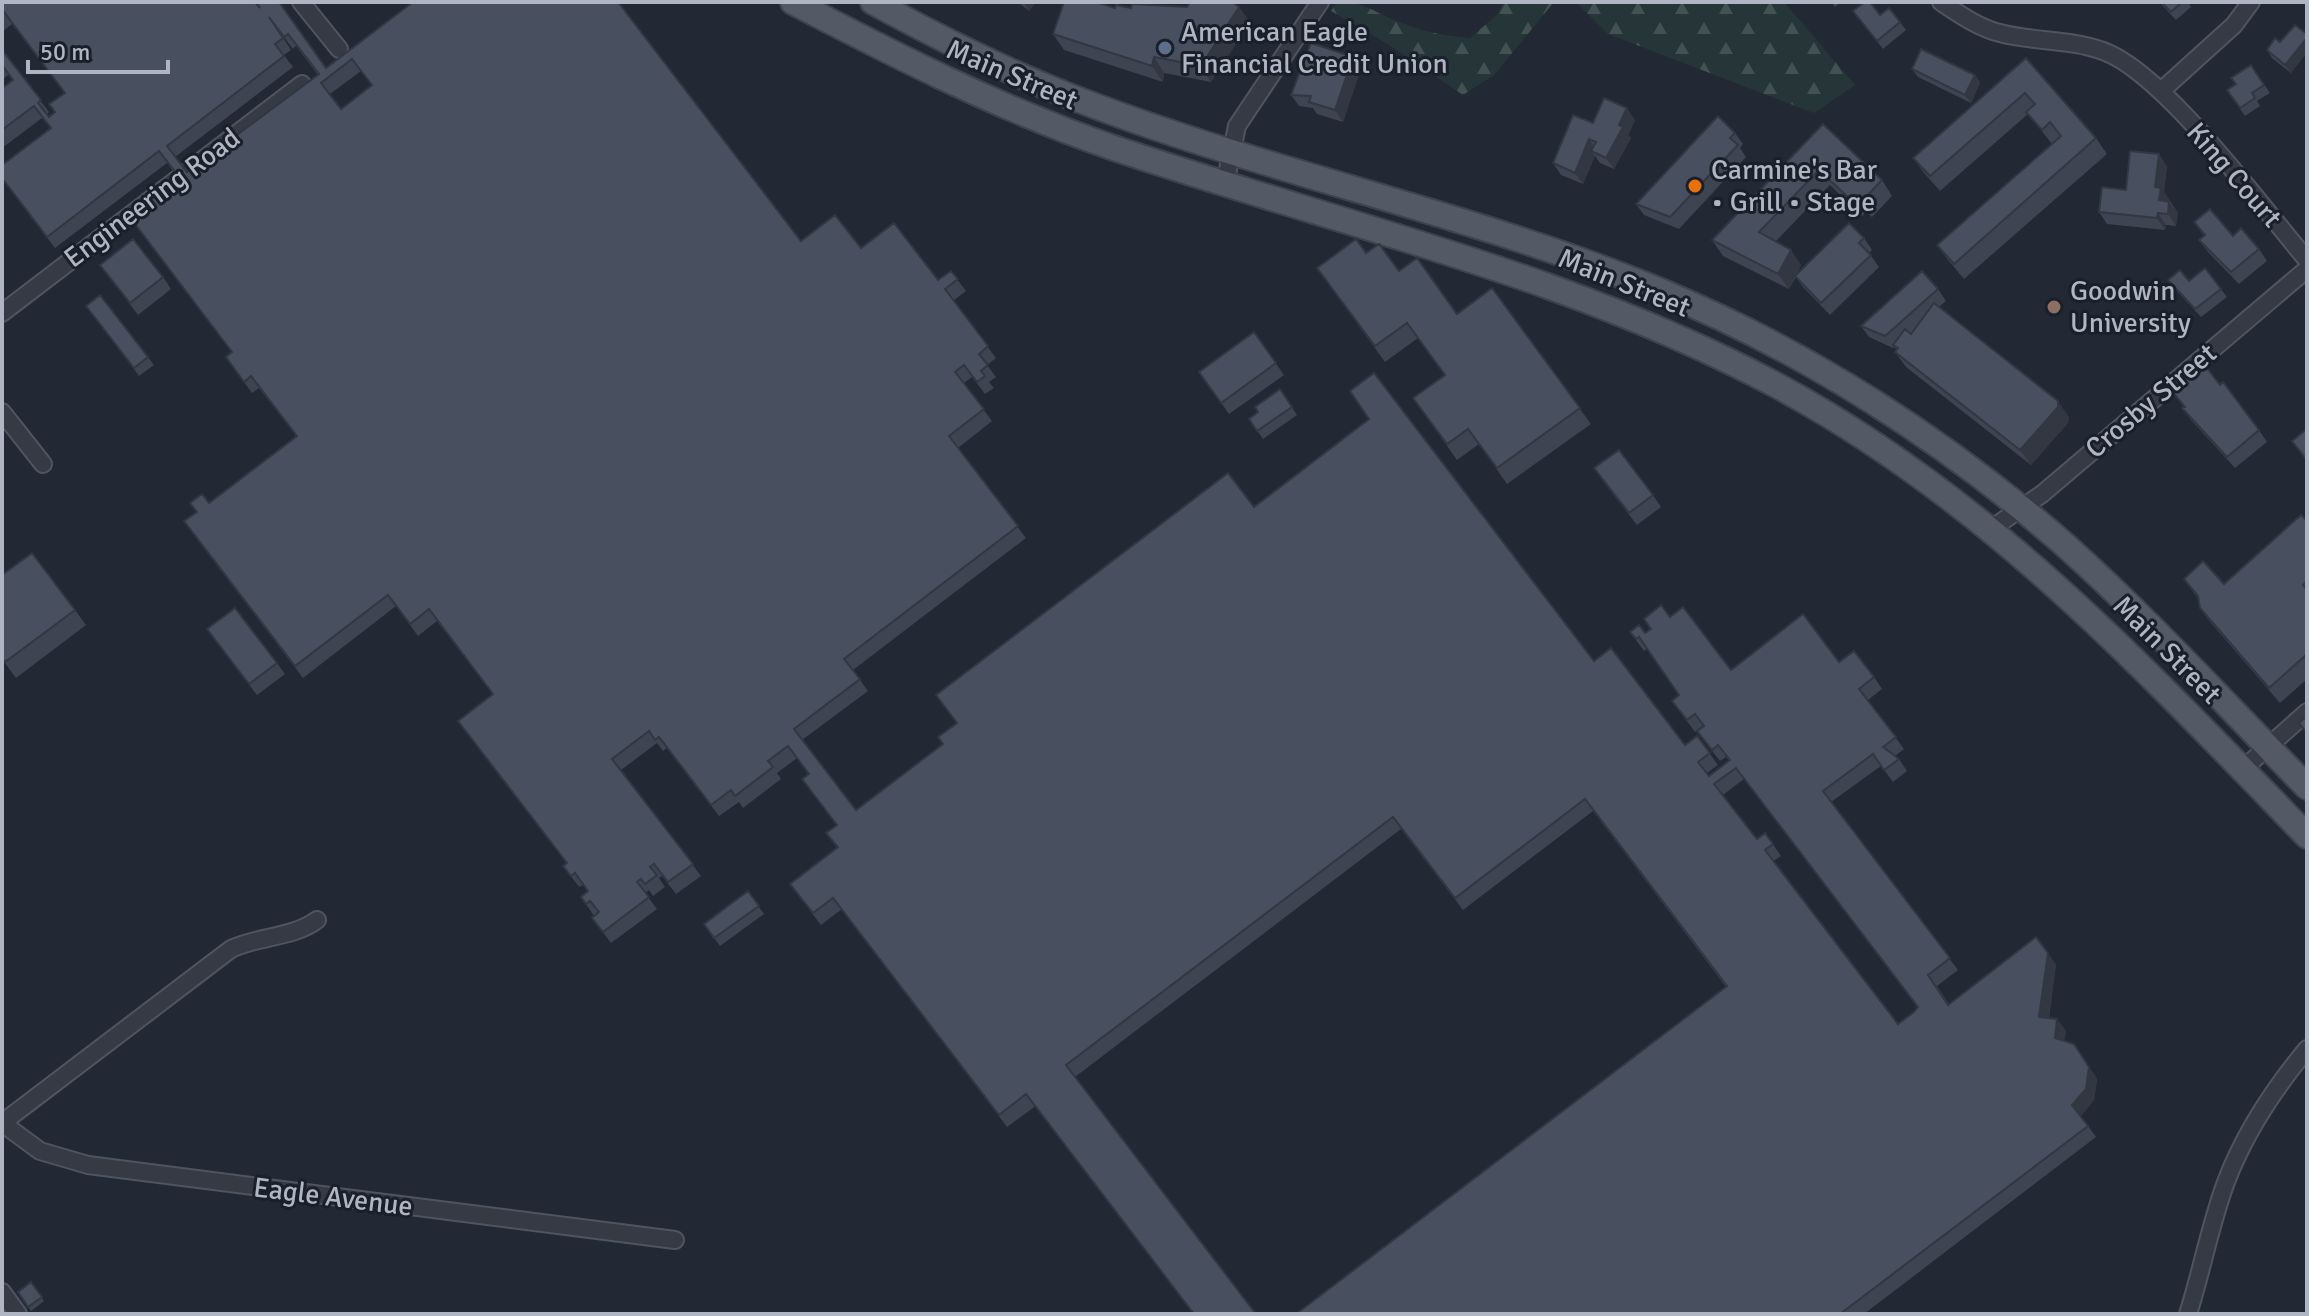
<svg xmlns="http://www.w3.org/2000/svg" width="2309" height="1316" viewBox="0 0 2309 1316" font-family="Signika,sans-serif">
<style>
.forest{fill:url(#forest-firs)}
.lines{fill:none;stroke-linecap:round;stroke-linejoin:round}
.minor-casing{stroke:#4f5560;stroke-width:20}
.primary-casing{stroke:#3e444f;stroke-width:28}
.minor{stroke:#353a45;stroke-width:16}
.primary{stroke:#535965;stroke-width:24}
.wall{fill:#3e4451;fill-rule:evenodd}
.shaded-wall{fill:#323742}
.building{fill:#484f5e;stroke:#323742;stroke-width:2;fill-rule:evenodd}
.service-dot{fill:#5c6f8a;stroke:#1a202a;stroke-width:3}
.food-dot{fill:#e8710a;stroke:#1a202a;stroke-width:3}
.education-dot{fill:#8d6e63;stroke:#1a202a;stroke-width:3}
.labels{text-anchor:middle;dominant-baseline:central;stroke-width:6;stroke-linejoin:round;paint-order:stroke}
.poi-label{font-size:28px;fill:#afb5c2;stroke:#1a202a;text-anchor:start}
.street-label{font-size:28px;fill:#afb5c2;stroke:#1a202a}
</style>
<defs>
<pattern id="forest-firs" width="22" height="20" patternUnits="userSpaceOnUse" patternTransform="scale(2)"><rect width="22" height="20" fill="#263638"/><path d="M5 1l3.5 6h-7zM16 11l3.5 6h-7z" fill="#435153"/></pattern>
</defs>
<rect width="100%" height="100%" fill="#222834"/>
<path class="forest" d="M1337,2C1365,2 1372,11 1396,21C1420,31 1444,36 1470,38L1498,14L1503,2H1554L1494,75L1463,95L1389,45L1331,11Z
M1576,2H1784L1855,85L1814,113L1608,34Z"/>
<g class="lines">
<defs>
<path id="minor" d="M301,2L339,49
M1941,2C1959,14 1979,28 2000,33C2034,42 2070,39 2103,51C2163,72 2262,207 2307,260
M2161,91L2234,25L2251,2
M1225,184L1237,126L1320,2
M2,313L302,84
M2,412L43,464
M1991,529L2042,494L2307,269
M2243,769L2307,712
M2,1123L40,1151L88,1165L675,1240
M2,1123L231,949C258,936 293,938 317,920
M2,1292L18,1314
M2188,1314C2202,1270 2210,1225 2226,1182C2245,1132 2273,1090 2307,1049"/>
<path id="primary" d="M793,2C897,56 1002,110 1114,148C1337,224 1569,274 1778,386C1989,500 2142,666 2307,836
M873,2C937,37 1001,69 1069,96C1263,172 1470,212 1663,292C1809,353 1946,441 2065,545C2150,621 2227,706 2307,787"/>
</defs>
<use href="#minor" class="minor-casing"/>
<use href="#primary" class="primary-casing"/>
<use href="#minor" class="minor"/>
<use href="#primary" class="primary"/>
</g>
<path class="wall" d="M2,2H255L326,68L413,2L801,241L861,248L938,280L951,271L966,291L953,301L996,358L987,365L996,377L989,382L994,388L985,394L972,377L964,383L992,421L958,448L1026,538L853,670L868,691L802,740L856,810L1254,507L1594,661L1685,745L1697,736L1718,765L1707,773L1709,776L1729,761L1726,757L1720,761L1705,742L1703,725L1695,732L1672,701L1679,695L1647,649L1644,651L1630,632L1645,633L1670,617L1731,670L1839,662L1874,677L1882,689L1868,700L1904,749L1895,756L1899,759L1907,771L1893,782L1881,766L1831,802L1958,970L1937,986L1949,1004L2056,964L2049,1018L2057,1019L2066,1031L2064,1041L2074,1044L2097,1079L2094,1100L2081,1116L2096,1137L1864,1314H1296L1726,987L1593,811L1463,910L1401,829L1075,1077L1007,1127L842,909L821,925L798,895L837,848L826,833L837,825L809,774L797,758L777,773L781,779L743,808L739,802L719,816L667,748L663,751L657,743L621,770L701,876L676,894L662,876L659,878L665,887L653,896L649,890L645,893L657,909L611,943L592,918L594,916L581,897L588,891L583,885L579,887L563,866L566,864L493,694L437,621L418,636L396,606L303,678L192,533L209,503L296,436L259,388L252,393L226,357L232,352L179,179L167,163L55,248L2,179L50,128L42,118L2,148V88L13,80L8,75L2,80V50L49,112L47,114L49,117L55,112L65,93L12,24L3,31L2,30ZM277,28L293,49L296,46L318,75L187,172L175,157L293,67L284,55L291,50ZM361,71L372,85L341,109L330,94ZM1744,779L1917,1007L1914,1012L1898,1024L1773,861L1781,856L1765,833L1757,839L1723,795Z
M1018,2H1036L1029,11Z
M1831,2H1841L1835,7Z
M2159,2H2188L2191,7L2176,20Z
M1239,7L1250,22L1211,82L1164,73L1163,82L1064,50L1053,34L1131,8Z
M1853,11L1880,15L1900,22L1906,30L1883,49Z
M2307,34V52L2291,73L2272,58L2267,50L2280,42Z
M2026,58L2096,138L2107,154L1964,279L1948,260L1937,245L2052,144L2028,114L1940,191L1924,173L1913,158Z
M2251,65L2270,93L2257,101L2260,106L2245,116L2227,90L2236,84Z
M1361,68L1343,122L1317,114L1313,108L1299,106L1291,95Z
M1912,69L1975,75L1980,83L1971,103L1918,77Z
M1635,120L1628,135L1631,138L1614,169L1600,163L1595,156L1583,184L1561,175L1553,163L1593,123Z
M1823,124L1882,180L1892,196L1872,217L1866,212L1862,216L1830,185L1776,241L1801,265L1798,272L1864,238L1872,250L1869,253L1879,267L1830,315L1803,287L1796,277L1789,289L1723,256L1712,240Z
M1735,133L1743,144L1740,148L1746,157L1679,229L1644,215L1636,204Z
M2167,166L2164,192L2178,213L2176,226L2166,225L2165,230L2107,224L2099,212L2126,190Z
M2194,222L2233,236L2259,249L2267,261L2239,284L2208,252L2199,240L2204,236Z
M1366,253L1399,271L1457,314L1492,288L1591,424L1507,484L1479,444L1457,460L1413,398L1445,375L1418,338L1385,362L1317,268Z
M100,265L163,277L171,289L138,315Z
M2205,268L2227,297L2201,317L2174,288L2168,280L2189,281Z
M1938,289L1946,301L1939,307L2069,417L2068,423L2031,465L1906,367L1895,352L1897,350L1894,347L1893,348L1869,337L1861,326Z
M100,295L154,365L139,376L86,306Z
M1254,332L1284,375L1229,414L1199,372Z
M1280,389L1297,415L1263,439L1249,419L1258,412Z
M2171,390L2259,430L2267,442L2235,468L2191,420L2182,408L2184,407Z
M1602,480L1653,495L1661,507L1637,525Z
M2307,521V679L2280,703L2211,623L2200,608L2199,600L2184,579L2224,584Z
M2,575L75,610L86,625L16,678L2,659Z
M207,629L277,663L285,674L257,695Z
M748,891L764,914L720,946L704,924Z
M31,1282L44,1301L31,1311L18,1292Z"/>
<path class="shaded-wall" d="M1023,2H1036L1029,11Z
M1239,7L1250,22L1211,82L1201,66Z
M2307,38V52L2291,73L2285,65Z
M1154,57L1164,73L1163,82L1152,66Z
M1353,57L1361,68L1343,122L1335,110Z
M1975,75L1980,83L1971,103L1965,95Z
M1627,108L1635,120L1628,135L1631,138L1614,169L1606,158Z
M1589,139L1597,151H1591L1595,156L1583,184L1575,173Z
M2159,154L2167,166L2164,192L2169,200L2168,212L2159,200L2155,187Z
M2169,202L2178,213L2176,226L2168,214Z
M2158,213L2166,225L2165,230L2157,218Z
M1791,250L1801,265L1789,289L1778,274Z
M2058,401L2069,417L2068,423L2031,465L2020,450Z
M2048,953L2056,964L2047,1028L2039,1017Z
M2057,1019L2066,1031L2063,1049L2055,1038Z
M2074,1044L2097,1079L2094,1100L2080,1117L2072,1105Z"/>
<path class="building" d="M2,2H255L260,8L256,2H279L326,68L413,2H618L801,241L835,215L861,248L894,223L938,280L951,271L958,279L945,289L988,346L979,354L988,365L981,371L985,376L977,382L964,365L955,372L984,409L949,436L1018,526L844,659L860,679L794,729L856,810L943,744L938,737L957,723L936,695L1228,473L1254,507L1369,419L1350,391L1374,373L1594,661L1611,648L1685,745L1697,736L1710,753L1698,762L1709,776L1730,760L1718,745L1712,750L1697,731L1704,726L1695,714L1687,720L1672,701L1679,695L1639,637L1636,639L1630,632L1639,625L1645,633L1651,629L1644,619L1661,605L1670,617L1683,607L1731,670L1803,614L1839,662L1854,651L1874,677L1859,689L1896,737L1883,747L1899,759L1884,770L1873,754L1823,791L1950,958L1928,975L1948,1005L2036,937L2048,953L2039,1017L2057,1019L2055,1038L2074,1044L2089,1067L2086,1089L2072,1105L2088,1126L1840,1314H1296L1727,986L1585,799L1455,898L1393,817L1066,1065L1256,1314H1194L1026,1094L999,1115L833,898L813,913L790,884L838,847L826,833L837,825L802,779L809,774L788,746L768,761L773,767L735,796L731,790L711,805L659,737L655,740L649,731L612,759L693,864L668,882L654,864L650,867L657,875L645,884L641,879L637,882L649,897L603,932L592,918L599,912L590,901L586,904L581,897L588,891L575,873L571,876L563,866L567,863L458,721L493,694L429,609L410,624L388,595L295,666L184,521L197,512L190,503L202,494L209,503L297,436L251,376L244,382L226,357L232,352L129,216L180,178L159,151L47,237L2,178V165L51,128L34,106L2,130V88L13,80L2,65V50L41,100L38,103L49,117L55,112L49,104L65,93L4,12L2,14ZM269,17L284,37L288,34L319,74L187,172L167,146L284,56L275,44L283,38ZM352,59L372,85L341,109L321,83ZM1736,768L1918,1007L1914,1012L1898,1024L1765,850L1773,844L1765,833L1757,839L1714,784Z
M1064,2H1096L1115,8L1116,5L1131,8L1132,4L1187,7L1190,2H1232L1239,7L1201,66L1154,57L1152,66L1053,34Z
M1865,2H1870L1880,15L1889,8L1900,22L1877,41L1853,11Z
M2161,2H2182L2171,12Z
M2295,25L2307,34V38L2285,65L2267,50L2275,38L2280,42Z
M1311,43L1353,57L1335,110L1309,102L1311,96L1291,95Z
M1921,49L1975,75L1965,95L1912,69Z
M2026,58L2096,138L1954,264L1937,245L2061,136L2050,122L2042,130L2026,112L2035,104L2025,93L1930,176L1913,158Z
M2251,65L2264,85L2252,93L2255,98L2240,108L2227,90L2236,84L2231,78Z
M1604,98L1627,108L1619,125L1623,127L1606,158L1591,151L1596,142L1589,139L1575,173L1553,163L1573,115L1593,123Z
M1718,116L1735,133L1730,138L1738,145L1670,217L1636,204Z
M1823,124L1882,180L1861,202L1855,196L1851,200L1819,170L1759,232L1791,250L1778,274L1712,240Z
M2130,151L2159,154L2155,187L2161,188L2159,200L2169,202L2168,214L2158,213L2157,218L2099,212L2102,187L2126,190Z
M2210,209L2233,236L2241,228L2259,249L2231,272L2199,240L2205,235L2194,222Z
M1849,223L1864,238L1859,243L1871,255L1821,303L1795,276Z
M133,239L163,277L130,303L100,265Z
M1356,239L1366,253L1379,244L1399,271L1417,258L1457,314L1492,288L1580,408L1497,468L1468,429L1447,444L1413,398L1445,375L1407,323L1375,346L1317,268Z
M2205,268L2221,289L2195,309L2168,280L2180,270L2189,281Z
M1922,271L1938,289L1885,336L1861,326Z
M100,295L148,357L134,368L86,306Z
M1934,303L2058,401V407L2020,450L1895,352L1898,348L1893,345L1905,329L1911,334Z
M1254,332L1276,363L1221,403L1199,372Z
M2203,363L2220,385L2223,382L2259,430L2227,457L2182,408L2185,407L2171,390Z
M1280,389L1292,407L1257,431L1249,419L1258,412L1255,407Z
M2307,429V460L2292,441Z
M1619,450L1653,495L1629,513L1594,468Z
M2301,515L2307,521V581L2303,585L2307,590V654L2269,688L2200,608L2198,596L2184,579L2203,561L2224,584Z
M32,553L75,610L5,662L2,658V575Z
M235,608L277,663L249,684L207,629Z
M2307,716V733L2299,723Z
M748,891L759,906L714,938L704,924Z
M31,1282L42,1297L28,1307L18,1292Z"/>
<circle class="service-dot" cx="1165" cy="48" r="8"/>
<circle class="food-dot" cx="1695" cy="186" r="8"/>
<circle class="education-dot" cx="2054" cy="307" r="8"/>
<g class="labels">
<g class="poi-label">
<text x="1181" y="32">American Eagle<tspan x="1181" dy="32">Financial Credit Union</tspan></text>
<text x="1711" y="170">Carmine's Bar<tspan x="1711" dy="32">• Grill • Stage</tspan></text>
<text x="2070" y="291">Goodwin<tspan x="2070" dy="32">University</tspan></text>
</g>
<g class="street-label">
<text transform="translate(1012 75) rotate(23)">Main Street</text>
<text transform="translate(2234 175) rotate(49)">King Court</text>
<text transform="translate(152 198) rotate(-37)">Engineering Road</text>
<text transform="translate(1624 283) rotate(22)">Main Street</text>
<text transform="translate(2151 401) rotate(-40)">Crosby Street</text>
<text transform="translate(2167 650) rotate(45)">Main Street</text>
<text transform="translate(333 1197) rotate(7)">Eagle Avenue</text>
</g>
</g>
<rect width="2309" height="1316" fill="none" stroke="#afb5c2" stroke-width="8"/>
<path d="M28 60v12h140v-12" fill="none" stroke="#afb5c2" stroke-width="4"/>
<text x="40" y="60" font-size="24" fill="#afb5c2" stroke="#1a202a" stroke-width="6" paint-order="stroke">50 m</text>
</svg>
